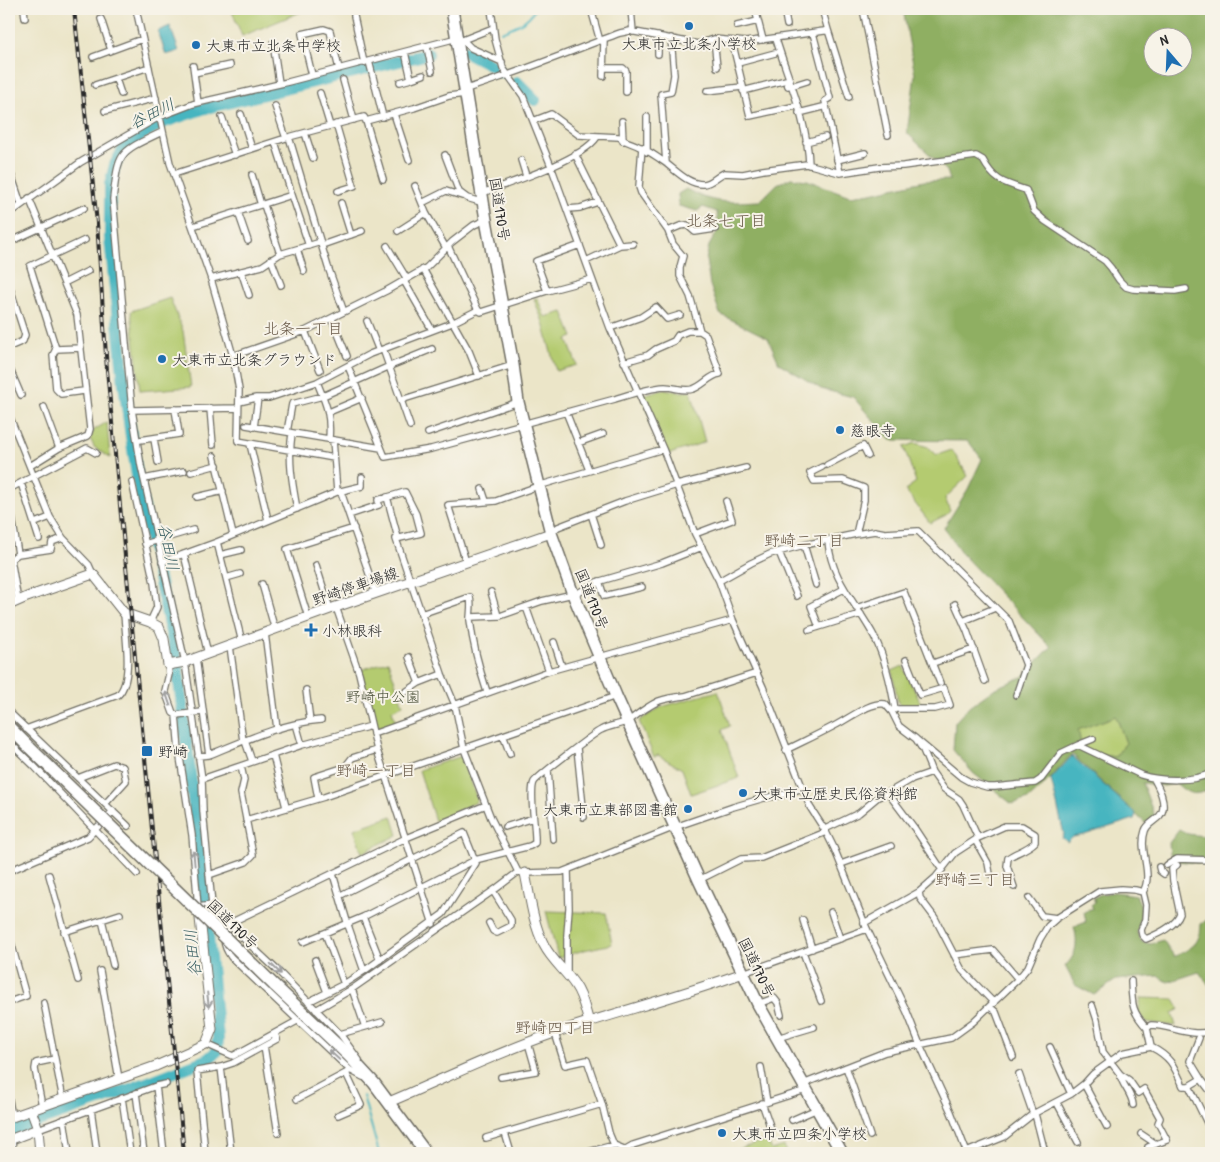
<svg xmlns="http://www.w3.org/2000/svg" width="1220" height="1162" viewBox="0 0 1220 1162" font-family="'Patrick Hand','Klee One',sans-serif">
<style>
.green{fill:#b4cb6f;stroke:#707b4d}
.forest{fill:#8faf62;stroke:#5d6d46;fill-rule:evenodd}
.water{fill:#46b5c0;stroke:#387076}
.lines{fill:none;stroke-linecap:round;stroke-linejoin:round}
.stream{stroke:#46b5c0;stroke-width:2}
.river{stroke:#46b5c0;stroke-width:12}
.street-casing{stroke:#6e6c62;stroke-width:8}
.secondary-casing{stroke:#6e6c62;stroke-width:11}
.highway-casing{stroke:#6e6c62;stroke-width:14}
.street{stroke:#fff;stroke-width:5.5}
.secondary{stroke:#fff;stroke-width:9}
.highway{stroke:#fff;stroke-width:11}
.rail-casing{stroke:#2b2b2b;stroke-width:4}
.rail{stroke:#f7f3e8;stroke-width:2;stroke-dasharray:5.5;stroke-linecap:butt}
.highway-bridge-casing{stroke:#6e6c62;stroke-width:14;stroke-linecap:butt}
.highway-bridge{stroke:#fff;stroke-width:11}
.oneway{stroke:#a0a0a0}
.poi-dot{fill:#1f6fb2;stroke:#f7f3e8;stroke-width:2}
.labels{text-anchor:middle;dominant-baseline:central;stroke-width:4;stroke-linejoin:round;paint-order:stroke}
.poi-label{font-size:15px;fill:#2b2b2b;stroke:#f7f3e8;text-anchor:start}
.street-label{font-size:15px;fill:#2b2b2b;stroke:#f7f3e8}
.park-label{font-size:15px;fill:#4d533c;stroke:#f7f3e8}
.water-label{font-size:16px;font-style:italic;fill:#345b5f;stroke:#f7f3e8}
.neighbourhood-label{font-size:16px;fill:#6b5c4b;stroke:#f7f3e8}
</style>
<rect width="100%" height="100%" fill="#f7f3e8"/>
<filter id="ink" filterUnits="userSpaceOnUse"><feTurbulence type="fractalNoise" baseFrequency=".02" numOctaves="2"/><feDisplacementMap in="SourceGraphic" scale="10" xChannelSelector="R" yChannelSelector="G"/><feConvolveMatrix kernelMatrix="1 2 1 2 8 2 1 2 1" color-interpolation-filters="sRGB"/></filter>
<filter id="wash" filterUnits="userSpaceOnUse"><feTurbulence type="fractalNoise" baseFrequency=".0096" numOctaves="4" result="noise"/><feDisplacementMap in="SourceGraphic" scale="20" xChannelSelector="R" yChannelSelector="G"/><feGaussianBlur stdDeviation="1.12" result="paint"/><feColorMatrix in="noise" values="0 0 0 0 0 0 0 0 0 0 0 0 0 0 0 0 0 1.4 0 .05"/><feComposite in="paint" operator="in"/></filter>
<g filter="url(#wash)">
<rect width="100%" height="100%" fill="#ebe5c8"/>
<path class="green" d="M231,9H308L242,36Z
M170,298L183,331L191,387L140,391L131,311Z
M537,298L545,317L563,312L573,337L567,339L577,365L556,371L542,319L534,299Z
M666,389L679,392L691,391L705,442L667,455L641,395Z
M107,422L110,458L94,447L90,438L94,430Z
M915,443L928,447L937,455L952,450L968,476L945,498L950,511L946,515L930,523L905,490L916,482L904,447Z
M388,661L403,705L392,710L396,723L375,728L361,670Z
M903,666L922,706L901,707L898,702L892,671Z
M718,691L730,726L722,730L739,778L691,794L682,769L658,755L654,757L639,721L661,707Z
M1116,716L1126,743L1115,757L1082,752L1077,730Z
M462,756L477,799L475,803L435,821L419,770Z
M392,816L398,835L362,853L354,829Z
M546,911L606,913L612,944L584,950L558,958Z
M1141,998L1174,999L1180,1009L1172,1013L1176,1026L1146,1022L1138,1013Z
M767,1140L772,1150L784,1146L786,1153H726Z"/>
<path class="forest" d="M903,9H1211V788C1196,797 1188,795 1176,783L1164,786L1142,783L1155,817L1145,823L1072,754L1050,779L1029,799L1012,804L973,773L953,750L955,722L969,707L994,689L1022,677L1051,647L963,555L944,528L968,489L982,459L968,441L890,440L853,397L821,389L779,363L768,338L720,314L710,285L706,260L709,246L718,230L717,212L703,207L697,211L679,206L678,194L686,189C715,205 729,202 760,201L777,184L791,178L807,180L850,196L871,193L924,181L950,180L947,171L907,133L915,75ZM1152,38H1182V68H1152ZM1116,716L1126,743L1115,757L1083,752L1078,730Z
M1179,830L1188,834L1211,837V864L1175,861L1170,853L1169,843Z
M1114,892L1136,895C1145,913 1140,916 1137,933L1142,942L1151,944L1163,940L1174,956H1176C1193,947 1200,944 1201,924L1211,917V988L1199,972L1168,982L1158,976L1116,980L1094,995L1075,985L1065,966C1077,955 1078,942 1074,927L1086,922L1084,912L1093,908L1091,905L1095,902L1093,898L1101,894Z"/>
<path class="water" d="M170,26L179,51L166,55L158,31Z
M1072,756L1136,814L1134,819L1084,835L1073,837L1068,842L1062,838L1064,834L1051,779Z"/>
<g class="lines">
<path class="stream" d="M501,32C515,26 528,22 535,9
M363,1096L379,1153"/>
<path class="river" d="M462,50L491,65L501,73
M517,82L535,100
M9,1131L128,1090L208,1059L217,1051L218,1038L201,865L176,656L138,482L130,429L124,384L110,237V185L115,165L125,146L149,130L167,121L202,109L428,54"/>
</g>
</g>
<g filter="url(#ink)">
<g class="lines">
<defs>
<path id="street" d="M24,9L25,18
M89,9H90
M136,9L170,163L211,279L233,356L239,390L238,441L334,458
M491,9L495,39L503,68L523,96L551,166L610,328L663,449L695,534L719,581L733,620L763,687L810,807L826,832L834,848L867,929L907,1012L920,1045L951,1112L967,1153
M591,9L600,41
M631,9L633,32
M755,9L763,40
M784,9L787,25
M863,9L888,135
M354,16L364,63
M101,19L111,50
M737,26L758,21
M828,30L849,97
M813,33L830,98L825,101L840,173
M714,39L717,67
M776,39C788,79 808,122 809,165
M463,40L471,48L502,62
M460,41L493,28
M732,41L750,116L796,106
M273,43L279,83
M427,47L432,71
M658,54V36
M93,57L142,39
M369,61L383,117
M738,63L775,53
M193,66L198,103
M603,68H623L626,71V92
M194,73L230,65
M312,75L302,34L324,29L330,31L339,69
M603,76L604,39
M116,79L121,94
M411,79L423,75
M343,80L354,120
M400,82L411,79L405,52
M95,85L149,67
M791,86L807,81
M466,89C518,73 569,52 620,33L630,31L698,44L714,39L746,42L824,31L828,30L822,9
M707,91L742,87
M743,91L786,80L788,86
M320,93L330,126
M275,106L286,138
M105,111L156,98
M799,113L823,107
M241,114L252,149
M394,114L409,160
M222,117L235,155
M647,117V152
M366,121L414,108L449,96L465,94
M533,121L551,114L579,135L619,137C625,142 633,143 640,147C647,150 654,155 660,159C673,167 687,185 704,184C712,183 717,176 724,173L743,174L763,170L807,164L840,173L879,167L903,166L976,156L983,160C994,181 1004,183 1026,190L1034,211L1045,221L1105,261L1111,268L1119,280L1126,287L1133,289L1175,291L1186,289
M622,121L623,141
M336,124L354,186L338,191
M162,132C118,153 119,150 113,199L132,410L141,466L185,662L202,779L203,811L212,905L228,924L276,969L340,1034L359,1060
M305,133L313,158
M289,137L328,267L344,312
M275,142L292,195
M806,142L825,137
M575,154L620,245
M445,155L459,192L467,198L484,203
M521,160L526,176
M837,160L865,153
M666,163L661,94L671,92L674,75L671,38
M9,168L21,204
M174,174L289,137L364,117L366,121L383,179
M252,175L261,205
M415,186L426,213L446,248
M482,193C510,183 582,160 597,137
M29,198L77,315L90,429L88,436L59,448L30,466
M341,203L351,235
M422,203L446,191L462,196
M264,205L280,254
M568,209L580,208L598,202
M238,212L248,241
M9,214L81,162L159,117L193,104L288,82L457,38
M193,226L292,195L309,246
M398,231L426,213
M668,231L680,226L687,225L695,232L715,229
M14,240L84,208
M322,245L362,231
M387,246L407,279
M448,246L478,310
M297,249L304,271
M271,259L281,285
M586,261L620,245L633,244
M423,269L469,351L479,376
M241,271L249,295
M211,279L262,266L280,254L321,242
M404,281L432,330
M64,283L88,271
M9,285L25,335L23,341L9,347
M547,291L536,261L580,245
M332,319L347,356
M367,321L379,351
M610,328L641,317L656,307L667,319L680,315
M305,331L320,370
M81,348L56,349L53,355L56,389L61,394L84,391
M56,349L30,266L85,240
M383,349L410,426
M233,356L305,331L386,291L426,268L452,242L474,225L486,220
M624,362L648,355L656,349L674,341L678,335L688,331H700
M348,366L385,457L431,449L615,399C631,394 648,388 665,387C675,387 683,392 693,389C703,386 710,375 720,374L706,335L700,331L690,296L680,276V267L683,256L673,244L668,231L641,193L639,187L642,147
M9,367L21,395
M317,382C326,404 331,414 329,439
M401,400L513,365
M239,402L256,398H269L317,382L370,354L452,323L478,310L481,312L547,291L592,279
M44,407L59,448
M210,408L213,445
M132,410L238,408
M329,412L362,398
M566,412L589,470
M9,415L50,517L63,538L89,565L93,574
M246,425L381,448
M254,427L258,398
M287,432L292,404L323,396L390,366L432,349
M292,433C288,460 292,482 297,509
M428,433L518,402
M154,439L158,462
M140,440L179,434L175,409
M333,440L337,492
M578,443L603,434
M250,444L268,520
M214,456L233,535
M827,465L863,446L868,456
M822,467L810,473L814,481L843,480L864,488V500L856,534
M191,472L217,465
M144,479L184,471
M132,482L154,583L157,607L150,622
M21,483L39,539
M9,489L87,448L96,453
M482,489L486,501
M341,492L376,594
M197,497L223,491
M387,497L398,538
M11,511L18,554
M591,514L601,545
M349,515L379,505L378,500L405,492L416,514L421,533L396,539L442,674L455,705L464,749L491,818L518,872
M35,523L50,517
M551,533L558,527L625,501L677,485L746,468
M695,534L732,520L726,501
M828,541C831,580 858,605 875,638C886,661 891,684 895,709L892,712
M217,542L242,642
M145,544L193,530
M804,545L816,585
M779,552L797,596
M184,554L208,654
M220,555L241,550
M162,562L217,542L337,492L362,486V477
M466,562L448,505L496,501L538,486L663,449
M316,565L330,609
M226,578L240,574
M599,581L604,596L642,587
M719,581L751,563L770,554L804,545L856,534L875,531L885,533L918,531L1009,621L1026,665L1016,695
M262,584L275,630
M491,592L498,616
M573,596L597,582L662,563L702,547
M18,601L11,559L18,554L51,549L52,542L63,538
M955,604L967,631L985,681
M336,607L359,673L377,750L433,924
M526,607L549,671
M856,608L904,592L940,683
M421,614L470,597C472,605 470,612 470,620C473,646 479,668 487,692
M308,617L287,549L354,528
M470,617L500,616L542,601L573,594
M963,621L995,608
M819,627L811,606L844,589
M809,630L861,614
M265,633L277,729
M554,642L562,667
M230,646L243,741
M409,657L419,683
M196,658L209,755
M933,663L974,649
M168,665L169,674L165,691L173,713L176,715L179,751L192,835L198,907L212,905
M306,690L310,721
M404,693L419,683L442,674
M895,709H935L950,705L944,688L920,695L906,660
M9,712L128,826
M176,715L202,712
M296,724L302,745
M26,729L118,695C134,680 125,634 124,613
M373,734L549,671L733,620
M503,735L510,754
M916,739L961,777L970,782L987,787H995L1035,783L1041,779L1061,753L1078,745L1141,775C1159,781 1195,782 1211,773
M245,741L252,761
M9,742L34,766L137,874
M1078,745L1093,739
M577,748L584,817
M786,750C802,742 817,735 832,727C846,721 870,701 885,704L892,712L899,726L916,739L923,750L932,772L944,789L959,799L963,805L978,838
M273,755L286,807
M198,756L209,755C244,741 282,723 321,720
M548,770L553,839
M78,778L114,764L123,767L126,781L105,804
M202,779L302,745L371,726
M888,793L915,829L942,870
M318,798L314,777L345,767L352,758L377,750
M246,820L324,797L616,696
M505,827L533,818
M825,829L859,813L878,797L888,793L912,779L932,772
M975,840L988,863L990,874
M841,864L891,846
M1167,865L1177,859L1211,860
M1159,867L1160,871L1164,874
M9,871L88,837L113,811
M333,874L348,925L364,971
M49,875L78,980
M209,875L246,862L253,855L241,793L244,780L241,766
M699,880L741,859L761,858L826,832
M919,892L920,898L935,918L962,970L994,1003
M1143,892C1154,874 1138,851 1145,831C1148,821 1162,820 1163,808C1164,797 1159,789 1154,779
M1029,898L1042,916L1057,918
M831,912L840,939
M363,917L380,960
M102,920L113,965
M803,920L812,949
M489,923L493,931L497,933L511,926V920L493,891
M864,923L919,892L936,877L955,853L978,838L1005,826H1022L1035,834V842C1027,850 1016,852 1008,858L1007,866L1014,887
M64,932L120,914
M325,933L344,984
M9,935L26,996L9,1002
M303,942L363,917L475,860L530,846L535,843C536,830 529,792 534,782C537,777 593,734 601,730C610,725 621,725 630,720C639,713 648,706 659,701C667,698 676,697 685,696L757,673
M803,952L821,1001
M954,955L993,950L1018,979
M315,960L327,992
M100,971L119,1079
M743,973L867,929
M567,975V935L569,908L568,870
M1131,981C1132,1003 1131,1011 1147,1028
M308,1002L344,984L364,971L443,914L476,863L464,833L339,896
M44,1003L63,1099
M758,1004L774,998L778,1003L781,1015
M1092,1005L1097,1020L1103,1052L1120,1074L1129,1080L1138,1093L1144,1089L1160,1118L1158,1123L1167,1140L1148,1147L1150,1153
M990,1007L996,1012L1013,1057
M316,1010L352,989L497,888L518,872L525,873L562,872L675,827L733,807L764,798L786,794L802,788
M365,1027L382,1022
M555,1033L565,1065L587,1060L602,1104L609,1133L614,1145L624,1149
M340,1034L365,1027L352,989
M777,1038L814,1027
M1199,1038L1190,1061L1201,1079
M206,1044L233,1056L297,1021
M264,1046L278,1133
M1050,1047L1071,1094
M1151,1047L1147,1028L1151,1025C1171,1025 1191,1038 1211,1031
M221,1067L231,1153
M761,1067L767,1102
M846,1067L870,1136
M1019,1074L1033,1114
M1120,1074C1122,1086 1132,1093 1133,1105
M363,1077L350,1070L231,957C222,944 223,938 228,924L406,838L486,805
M501,1077L536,1071L528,1043
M803,1084L885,1052L951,1038L973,1022L1018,979L1028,967L1040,939L1048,926L1057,918L1100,891L1121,889L1135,890L1143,892L1146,905L1145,920L1141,930L1142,935L1146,939C1158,934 1176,926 1180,914L1173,881L1172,869L1177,865
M1084,1084L1107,1127
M156,1086L164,1153
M1189,1086L1211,1131
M136,1093L144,1153
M122,1098L130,1153
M297,1099L346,1073
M9,1100L12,1117
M762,1103L771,1129
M1057,1103L1078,1142
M42,1106L35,1069L36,1063L55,1059
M91,1109L97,1153
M1035,1114L1045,1153
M338,1115L361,1105L346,1073L350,1070
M64,1119L69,1153
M792,1120L817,1109
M38,1129L156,1086L166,1084
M505,1133L511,1153
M1141,1134L1156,1144
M486,1138L602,1104
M12,1139L13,1153
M205,1153L197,1071L221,1067L233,1063L277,1039L275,1034
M584,1153L614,1145
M619,1153L633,1145L806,1090
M964,1153L1004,1137L1033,1114L1071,1094L1084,1084L1093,1074L1122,1053L1151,1047C1171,1057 1174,1066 1183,1086H1189L1201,1079L1211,1092"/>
<path id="secondary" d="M9,605L27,597L93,574L124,613L150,622L159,627L164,639L168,665L185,662L330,609L551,533
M525,873C530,897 533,924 544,945C552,961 566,971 575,985C583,996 585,1010 589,1022
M389,1102C444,1079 498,1052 554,1033C617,1012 681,996 743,973
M31,1110L38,1129L40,1153
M9,1118L156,1066L206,1044L212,1029L199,909
M9,1140L38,1129"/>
<path id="highway" d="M452,9L486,220L513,365L518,402L551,533L573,594L616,696L699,880L758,1004L842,1153
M9,727L30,748
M274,985L349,1056L374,1083L426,1153"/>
</defs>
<use href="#street" class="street-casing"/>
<use href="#secondary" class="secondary-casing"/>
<use href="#highway" class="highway-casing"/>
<use href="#street" class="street"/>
<use href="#secondary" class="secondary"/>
<use href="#highway" class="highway"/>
<defs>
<path id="rail" d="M74,9L97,223L107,370L117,475L184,1153"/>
</defs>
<use href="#rail" class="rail-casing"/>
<use href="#rail" class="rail"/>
<defs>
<path id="highway-bridge" d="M30,748L274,985"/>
</defs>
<use href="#highway-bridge" class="highway-bridge-casing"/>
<use href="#highway-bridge" class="highway-bridge"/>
</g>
<defs><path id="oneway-shaft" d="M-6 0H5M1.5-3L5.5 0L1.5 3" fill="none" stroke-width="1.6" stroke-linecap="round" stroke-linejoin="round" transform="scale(1.25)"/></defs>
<g class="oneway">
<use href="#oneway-shaft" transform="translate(168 699) rotate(-109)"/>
<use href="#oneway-shaft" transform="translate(194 858) rotate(-95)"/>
<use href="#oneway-shaft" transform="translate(276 969) rotate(45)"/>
<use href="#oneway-shaft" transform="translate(208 1000) rotate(84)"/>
<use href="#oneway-shaft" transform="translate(334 1055) rotate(-138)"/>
</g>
</g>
<g class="poi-dot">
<circle cx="689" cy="26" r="5"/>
<circle cx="196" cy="45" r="5"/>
<circle cx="162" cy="359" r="5"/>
<circle cx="840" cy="430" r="5"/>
<path d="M308.5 622.5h5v5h5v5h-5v5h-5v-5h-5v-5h5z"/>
<rect x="141" y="745" width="12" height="12" rx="2.5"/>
<circle cx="743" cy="793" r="5"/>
<circle cx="688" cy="809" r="5"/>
<circle cx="722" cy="1133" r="5"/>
</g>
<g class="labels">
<g class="poi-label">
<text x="689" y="43" text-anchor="middle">大東市立北条小学校</text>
<text x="206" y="45">大東市立北条中学校</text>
<text x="172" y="359">大東市立北条グラウンド</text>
<text x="850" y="430">慈眼寺</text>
<text x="322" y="630">小林眼科</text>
<text x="158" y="751">野崎</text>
<text x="753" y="793">大東市立歴史民俗資料館</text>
<text x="678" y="809" text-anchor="end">大東市立東部図書館</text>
<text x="732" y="1133">大東市立四条小学校</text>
</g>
<g class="street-label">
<text transform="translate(500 209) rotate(81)">国道170号</text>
<text transform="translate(355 586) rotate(-19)">野崎停車場線</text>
<text transform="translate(592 599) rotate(68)">国道170号</text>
<text transform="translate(233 924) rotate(44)">国道170号</text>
<text transform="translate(757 967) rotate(64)">国道170号</text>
</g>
<g class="park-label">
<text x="383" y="696">野崎中公園</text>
</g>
<g class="water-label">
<text transform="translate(152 113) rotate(-26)">谷田川</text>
<text transform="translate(169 547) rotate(78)">谷田川</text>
<text transform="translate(192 953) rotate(-96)">谷田川</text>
</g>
<g class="neighbourhood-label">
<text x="726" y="220">北条七丁目</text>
<text x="303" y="328">北条一丁目</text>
<text x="804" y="540">野崎二丁目</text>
<text x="376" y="770">野崎一丁目</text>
<text x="975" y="879">野崎三丁目</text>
<text x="555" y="1027">野崎四丁目</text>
</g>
</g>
<rect width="1220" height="1162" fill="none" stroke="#f7f3e8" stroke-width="30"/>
<g transform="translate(1168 52) rotate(341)"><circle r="24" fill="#f7f3e8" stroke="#a5a39c"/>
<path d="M0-4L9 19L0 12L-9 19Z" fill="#1f6fb2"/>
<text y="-8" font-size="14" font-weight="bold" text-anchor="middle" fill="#2b2b2b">N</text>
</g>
</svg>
